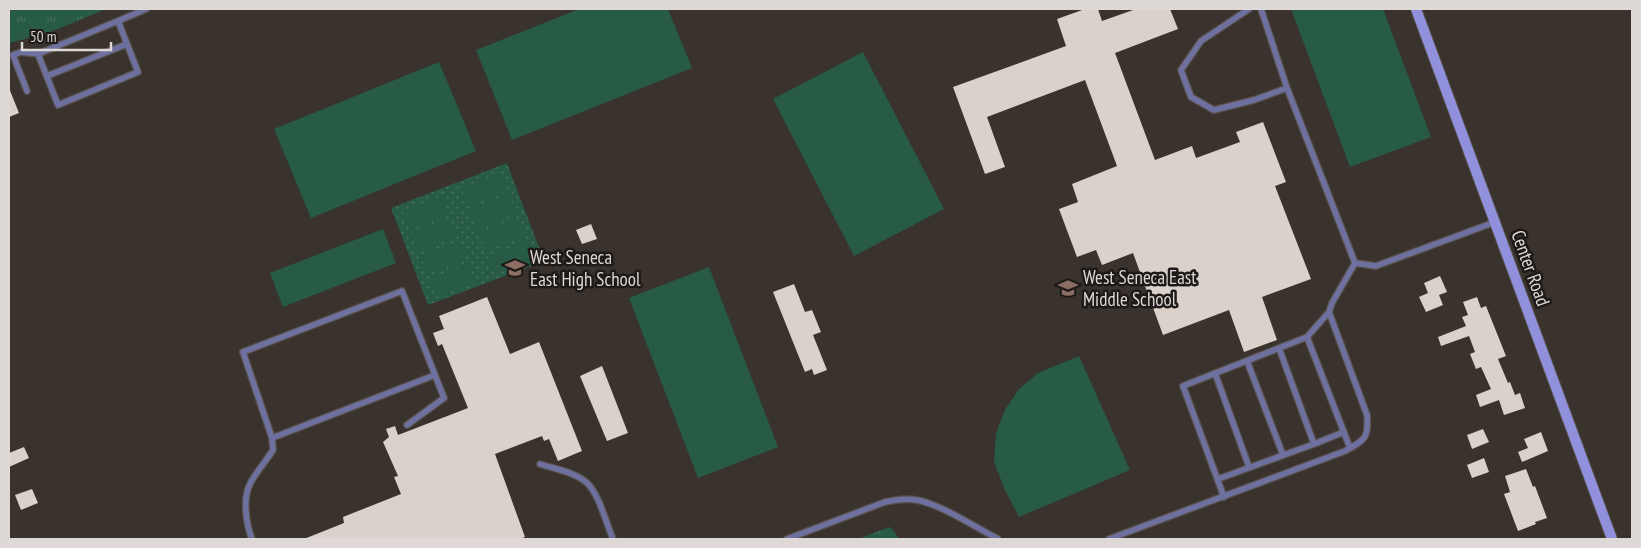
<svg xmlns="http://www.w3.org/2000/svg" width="1641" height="548" viewBox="0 0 1641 548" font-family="'PT Sans Narrow',sans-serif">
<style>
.grass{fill:url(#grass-tufts)}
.park{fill:url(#park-dots)}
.garden{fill:#275b46}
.building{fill:#dbd1cb}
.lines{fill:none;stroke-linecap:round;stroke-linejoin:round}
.lane-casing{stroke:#57504b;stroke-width:8}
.secondary-casing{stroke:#57504b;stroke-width:12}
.lane{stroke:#6e709f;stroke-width:5.5}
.secondary{stroke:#9090dc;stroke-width:10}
.labels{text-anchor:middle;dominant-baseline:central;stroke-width:5;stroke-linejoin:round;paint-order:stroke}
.poi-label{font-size:19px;fill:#ded9d6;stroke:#1e1a18;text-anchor:start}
.street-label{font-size:19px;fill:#ded9d6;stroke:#1e1a18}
</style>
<defs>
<pattern id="grass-tufts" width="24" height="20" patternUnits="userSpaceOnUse" patternTransform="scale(1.25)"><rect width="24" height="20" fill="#275b46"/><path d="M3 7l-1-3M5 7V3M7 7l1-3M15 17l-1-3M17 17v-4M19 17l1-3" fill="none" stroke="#467260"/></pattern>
<pattern id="park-dots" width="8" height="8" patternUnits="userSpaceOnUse" patternTransform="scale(1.25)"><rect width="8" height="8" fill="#275b46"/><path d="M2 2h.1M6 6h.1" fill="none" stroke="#467260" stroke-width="1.8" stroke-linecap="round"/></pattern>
</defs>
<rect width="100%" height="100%" fill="#39322d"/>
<path class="grass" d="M9,9H106L48,33L9,43Z
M890,527L900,539H858Z"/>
<path class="park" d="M507,163L544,261L428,305L391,208Z"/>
<path class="garden" d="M579,9H668L692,68L512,140L476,50Z
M1291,9H1383L1431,137L1350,167Z
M863,52L944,209L854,256L773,99Z
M439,62L476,151L311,218L274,129Z
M501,173L508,191L469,206L461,188Z
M509,195L517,213L477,229L470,210Z
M442,196L449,214L410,229L402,211Z
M450,218L457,236L418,252L411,233Z
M518,218L525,236L486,251L479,233Z
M383,229L396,263L283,307L270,273Z
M527,240L534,259L495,274L488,256Z
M459,241L466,259L427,274L420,256Z
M467,264L475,282L435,297L428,279Z
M709,267L778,447L698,478L629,298Z
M1079,356L1130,470L1019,517L1005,490L994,462L996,433L1005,410L1019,389L1038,373Z"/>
<path class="building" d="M1085,9H1098L1102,21L1136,9H1170L1178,29L1115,53L1155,160L1192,146L1196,158L1240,142L1236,132L1263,122L1286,182L1275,186L1311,279L1262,297L1277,340L1244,352L1229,310L1163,335L1133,253L1102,265L1096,250L1077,257L1059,209L1078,202L1072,184L1117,166L1085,80L987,117L1005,167L985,174L953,87L1066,46L1057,19Z
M9,88L19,113L9,117Z
M591,224L597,239L582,244L576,230Z
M1440,276L1447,292L1439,295L1443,305L1426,312L1419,297L1428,293L1424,283Z
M794,284L805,312L812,310L821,332L813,335L827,370L814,375L812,369L805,372L773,292Z
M487,297L510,354L539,342L582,451L558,461L549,439L544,441L542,436L495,454L525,537L520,539H304L344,523L343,517L401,494L394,477L398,476L383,442L389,437L386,429L395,426L398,435L468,408L442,344L438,346L433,333L444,329L439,316Z
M1477,297L1481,308L1486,306L1506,356L1498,359L1508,383L1510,382L1515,395L1520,393L1525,408L1504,415L1499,400L1480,407L1476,395L1491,389L1481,367L1476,369L1470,354L1475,352L1469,336L1441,346L1438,337L1466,326L1462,317L1468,315L1463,302Z
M602,366L628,433L607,441L580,376Z
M1483,429L1489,442L1472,449L1467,435Z
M1541,432L1548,451L1522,462L1518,452L1528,448L1524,439Z
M24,447L29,458L9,467V453Z
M1484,458L1489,472L1472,478L1467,465Z
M1526,469L1533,487L1535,486L1547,518L1535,522L1536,524L1518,531L1504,494L1510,492L1505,476Z
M32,489L38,503L21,510L15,495Z"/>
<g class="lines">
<defs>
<path id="lane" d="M1249,9L1201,41L1181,70L1191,97L1214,110L1254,100L1287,88L1261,9
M118,21L38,54L58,105L138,72L118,21L146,9
M47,76L127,44
M1287,88L1355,263
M27,91L13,55L21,52L38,54
M1355,263L1376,266L1495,222
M1307,337L1350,448
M1279,348L1314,444L1344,432
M1247,361L1283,455
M1215,373L1249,467
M272,438L435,375L444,398L407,425
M540,464C555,469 575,472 587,483C599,494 606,523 613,539
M1218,479L1314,444
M1224,497L1183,386L1307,337L1329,312
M252,539C246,524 242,497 251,482C257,471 266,461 273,450L272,438L243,352L402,291L435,375
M787,539L885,502C896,500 906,498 917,500C942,505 975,527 998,539
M1109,539L1345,451C1365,440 1369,438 1367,415L1329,312L1332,303L1355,263"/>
<path id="secondary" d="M1416,9L1612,539"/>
</defs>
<use href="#lane" class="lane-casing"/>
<use href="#secondary" class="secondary-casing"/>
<use href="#lane" class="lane"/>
<use href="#secondary" class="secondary"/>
</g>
<defs>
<symbol id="school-bare" viewBox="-9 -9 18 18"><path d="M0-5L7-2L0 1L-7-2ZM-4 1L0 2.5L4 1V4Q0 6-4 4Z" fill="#8d6e63" stroke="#1e1a18" stroke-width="2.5" paint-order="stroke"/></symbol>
</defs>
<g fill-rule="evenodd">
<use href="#school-bare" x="501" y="254" width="28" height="28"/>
<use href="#school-bare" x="1054" y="274" width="28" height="28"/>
</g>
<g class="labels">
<g class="poi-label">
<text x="530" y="257">West Seneca<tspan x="530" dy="22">East High School</tspan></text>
<text x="1083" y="277">West Seneca East<tspan x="1083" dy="22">Middle School</tspan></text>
</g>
<g class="street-label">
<text transform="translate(1531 268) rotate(70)">Center Road</text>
</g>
</g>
<rect width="1641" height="548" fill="none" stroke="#ded9d6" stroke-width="20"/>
<path d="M22 42v8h89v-8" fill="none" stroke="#ded9d6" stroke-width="2.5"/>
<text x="30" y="42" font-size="15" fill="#ded9d6" stroke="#1e1a18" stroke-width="4" paint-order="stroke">50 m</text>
</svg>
